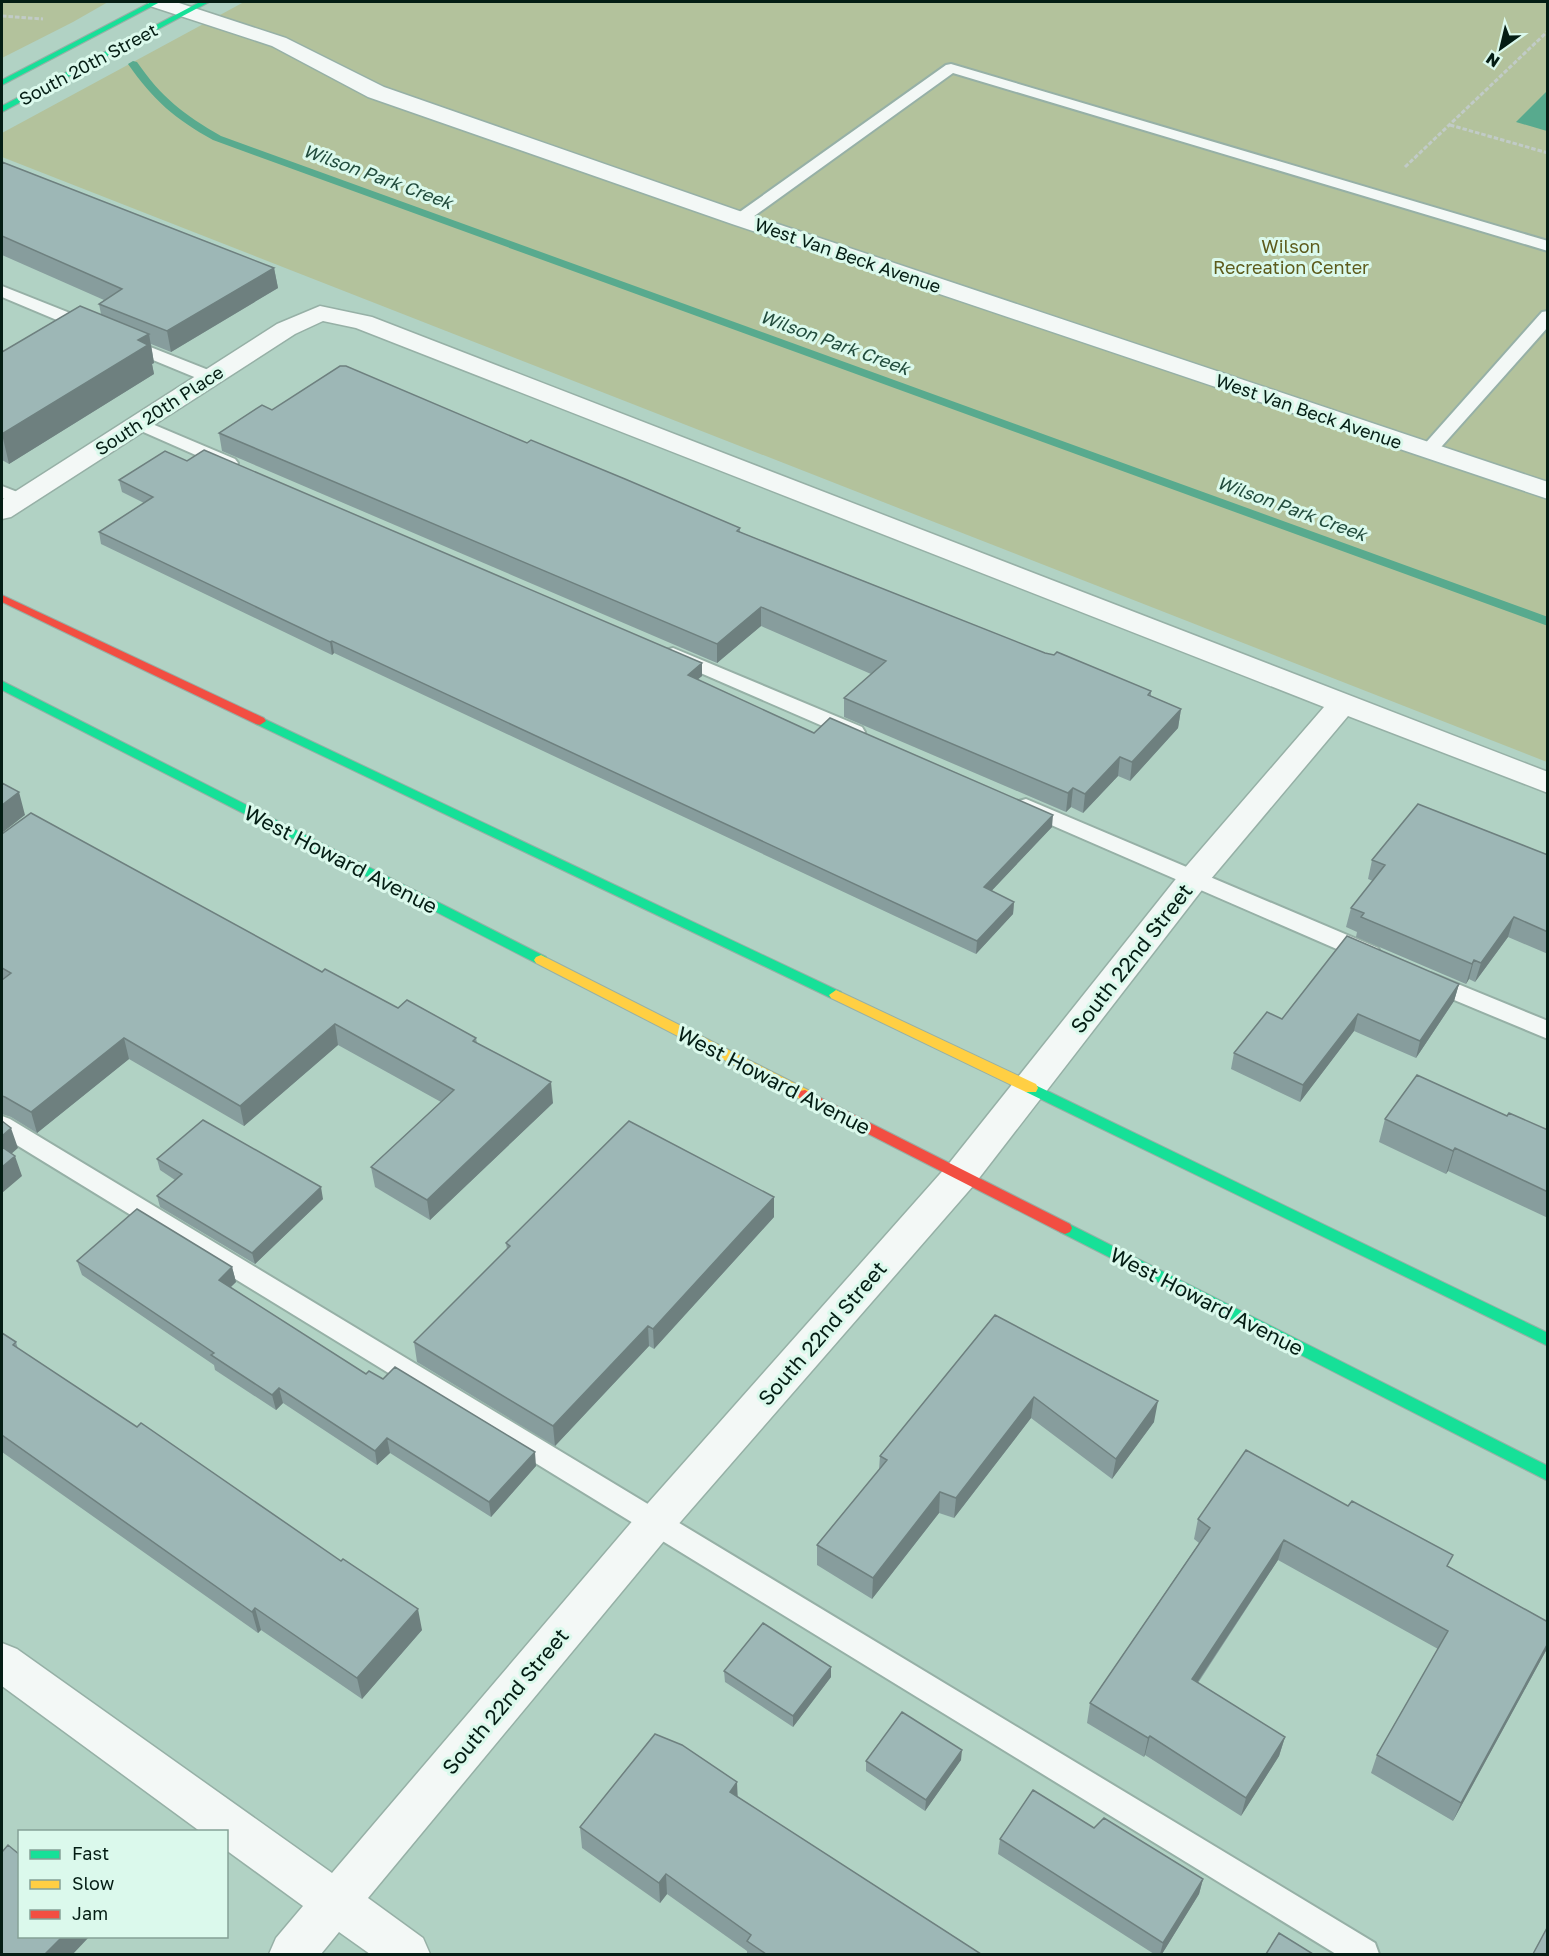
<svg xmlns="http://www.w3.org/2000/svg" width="1549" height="1956" viewBox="0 0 1549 1956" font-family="'Golos Text',sans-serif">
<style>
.green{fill:#b3c29c}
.water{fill:#58aa8e}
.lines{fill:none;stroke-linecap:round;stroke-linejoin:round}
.stream{fill:#58aa8e;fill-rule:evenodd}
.lane-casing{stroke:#96b0a6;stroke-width:4}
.street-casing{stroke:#96b0a6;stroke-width:3}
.fast-casing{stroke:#96b0a6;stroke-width:2}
.slow-casing{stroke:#96b0a6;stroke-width:2}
.jam-casing{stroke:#96b0a6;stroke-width:2}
.path{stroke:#c1cbc7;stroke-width:3;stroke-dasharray:4.5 2;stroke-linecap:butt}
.lane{fill:#f3f8f6;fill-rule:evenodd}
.street{fill:#f3f8f6;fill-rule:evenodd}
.fast{fill:#16e098;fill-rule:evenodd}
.slow{fill:#ffcf43;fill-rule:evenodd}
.jam{fill:#f24e42;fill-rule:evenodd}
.wall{fill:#879d9d}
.shaded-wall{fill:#6e807f}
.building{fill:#9db7b6;stroke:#6e807f;stroke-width:1.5}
.labels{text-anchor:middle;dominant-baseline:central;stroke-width:6;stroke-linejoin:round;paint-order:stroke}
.far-street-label{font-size:18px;fill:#041d14;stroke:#dbf9ec}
.far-water-label{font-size:18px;font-style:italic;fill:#224c3d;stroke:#dbf9ec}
.far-park-label{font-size:18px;fill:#5d5b1c;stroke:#dbf9ec}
.street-label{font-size:21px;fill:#041d14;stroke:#dbf9ec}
</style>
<rect width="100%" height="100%" fill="#b1d2c4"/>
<path class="green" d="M2,2H108L73,22L2,58Z
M244,2H1547V762L2,157V133Z"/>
<path class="water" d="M1547,91V131L1516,122Z"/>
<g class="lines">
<path class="stream" d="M133,61L137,62C161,97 184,115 221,136L1548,617V626L213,140C175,119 153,100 128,64Z"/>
<defs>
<path id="lane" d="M951,64L1548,241V251L953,73L746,222H734L732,219L734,216L946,65Z
M2,286L95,323L97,327L89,332L83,331L2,297Z
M1548,311V327L1434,455H1422L1419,451L1422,447L1542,312Z
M125,337L216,373L219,377L216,381H204L119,346L117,342L119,338Z
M138,418L235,459L238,463L235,467H223L132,427L129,423L132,419Z
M2,486L25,495L28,499L25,503L19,504L2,498Z
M673,648L862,727L865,732L862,737L855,738L848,737L666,658L663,654L666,650Z
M1026,799L1378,948L1381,954L1378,960L1370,962L1362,960L1019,811L1016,806L1019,801Z
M1431,973L1548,1021V1039L1423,987L1420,981L1423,975Z
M2,1116L10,1119L1375,1943L1379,1954H1336L2,1136Z"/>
<path id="street" d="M147,2H176L286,38L384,87L748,214L1548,482V499L732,224L368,97L272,46L150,6Z
M320,306L372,317L1548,772V793L1348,716L1205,886L973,1186L669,1535L368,1898L423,1938L430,1954H370L339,1932L321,1954H269L276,1938L303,1906L226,1850V1832H201L2,1686V1643L17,1649L332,1873L641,1511L947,1166L1183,870L1324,707L356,328L323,321L295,334L11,517L2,519V500L277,324Z"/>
<path id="fast" d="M151,2H160L2,85V80Z
M200,2H209L2,112V106Z
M2,681L546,957L548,960L546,963H536L2,690Z
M260,717L841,992L843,995L841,998H831L256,724L254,721Z
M1031,1083L1548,1333V1346L1026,1092L1024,1088L1026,1084Z
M1065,1222L1548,1466V1481L1060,1232L1058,1228L1060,1224Z"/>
<path id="slow" d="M541,955L810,1091L812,1095L810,1099H800L536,963L534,960L536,957Z
M836,990L1036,1084L1038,1088L1036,1092H1026L831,998L829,995Z"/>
<path id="jam" d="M2,595L264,718L266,721L260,725L256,724L2,602Z
M805,1090L1070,1224L1072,1228L1070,1232L1065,1234L1060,1232L800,1099L798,1095L800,1091Z"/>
</defs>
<use href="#lane" class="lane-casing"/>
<use href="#street" class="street-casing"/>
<use href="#fast" class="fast-casing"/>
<use href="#slow" class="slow-casing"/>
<use href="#jam" class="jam-casing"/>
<path class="path" d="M2,16L43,19
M1450,125L1548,153
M1405,167L1548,31"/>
<use href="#lane" class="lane"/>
<use href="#street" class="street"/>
<use href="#fast" class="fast"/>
<use href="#slow" class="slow"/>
<use href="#jam" class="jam"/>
</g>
<path class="wall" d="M2,162L274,268L278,288L171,352L151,344L154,363L152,364L154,374L9,464L2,460V352L101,314L99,304L104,300L2,255Z
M272,410L527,443L740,528V532L1045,653L1151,691V696L1181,709L1178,728L1130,781L1118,776L1083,813L1071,807L1066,812L844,717V698L871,674L761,626L717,663L222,451L219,433Z
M187,461L702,663V676L697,680L814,733L1052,827L991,891L1014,902L1013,914L976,954L334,653L332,655L101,544L99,532L144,503L122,492L119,480Z
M2,834L322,972L398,1008L476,1038L477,1043L553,1103L430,1220L375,1187L371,1167L441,1102L338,1045L244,1126L129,1059L37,1133L11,1117L2,1114Z
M1548,855V954L1508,937L1475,982L1469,979L1466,984L1356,937L1357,932L1346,927L1351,908L1373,881L1368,879L1372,860Z
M1459,984L1454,1001L1416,1058L1354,1031L1300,1102L1231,1069L1234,1053L1282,1019Z
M1507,1116L1548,1130V1218L1448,1171L1446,1174L1379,1142L1385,1119Z
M157,1159L323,1199L255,1264L160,1207L157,1196L175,1180L160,1170Z
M774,1217L654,1349L649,1346L555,1446L417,1362L414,1342L507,1249L506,1243Z
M77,1261L232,1267L236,1282L230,1288L366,1374L383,1379L536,1466L491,1517L390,1453L377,1465L283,1403L276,1410L215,1370L214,1365L82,1275Z
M995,1315L1154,1422L1112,1479L1031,1418L954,1518L939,1513L872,1599L817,1565V1545L879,1470L880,1456Z
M2,1333L16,1342L18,1349L422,1630L362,1699L261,1630L258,1633L2,1452Z
M1198,1519L1449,1567L1548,1622V1647L1453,1821L1371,1773L1377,1755L1438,1649L1278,1560L1198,1683L1285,1737L1279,1756L1241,1816L1145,1755L1144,1757L1087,1723L1090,1703L1199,1543L1194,1539Z
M831,1667V1677L793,1727L725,1682L724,1671Z
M961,1760L925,1811L866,1771V1761Z
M737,1782V1797L981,1954H747V1951L667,1894L660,1903L582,1848L580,1827Z
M1094,1828L1203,1879L1199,1894L1162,1954H1154L998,1854L1000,1839Z"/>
<path class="shaded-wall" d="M274,268L278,288L171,352L167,331Z
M149,334L154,363L152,364L154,374L9,464L2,434L138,340Z
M761,607V626L717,663V644Z
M332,641L334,653L332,655L330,642Z
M702,663V676L688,687V675Z
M1181,709L1178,728L1130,781L1132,762Z
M1120,757L1118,776L1083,813L1085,794Z
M1073,788L1071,807L1066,812L1068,793Z
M19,792L25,815L2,833V805Z
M1053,815L1052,827L983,900L984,887Z
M1014,902L1013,914L976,954L977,941Z
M1514,917L1508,937L1475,982L1481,963Z
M1474,960L1469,979L1466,984L1472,964Z
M1459,984L1454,1001L1416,1058L1420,1041Z
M1358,1014L1354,1031L1300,1102L1303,1085Z
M335,1024L338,1045L244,1126L240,1106Z
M124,1038L129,1059L37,1133L31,1112Z
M551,1082L553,1103L430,1220L427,1200Z
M11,1128L18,1148L2,1162V1136Z
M1455,1148L1448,1171L1446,1174L1453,1151Z
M15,1156L22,1176L2,1193V1167Z
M321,1187L323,1199L255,1264L252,1253Z
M774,1197V1217L654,1349L653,1329Z
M232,1267L236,1282L222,1295L219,1280Z
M648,1326L649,1346L555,1446L553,1426Z
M279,1388L283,1403L276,1410L272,1395Z
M1034,1397L1031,1418L954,1518L956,1498Z
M1158,1401L1154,1422L1112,1479L1116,1459Z
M387,1438L390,1453L377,1465L375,1451Z
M535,1452L536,1466L491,1517L489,1502Z
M940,1492L939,1513L872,1599L873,1578Z
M1284,1540L1278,1560L1187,1698L1192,1679Z
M255,1608L261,1630L258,1633L252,1612Z
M418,1609L422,1630L362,1699L357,1678Z
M1548,1643V1647L1453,1821L1461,1803Z
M831,1667V1677L793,1727V1716Z
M1150,1736L1145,1755L1144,1757L1148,1738Z
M1285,1737L1279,1756L1241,1816L1246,1798Z
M962,1750L961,1760L925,1811L926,1800Z
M737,1782L738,1803L730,1792Z
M666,1874L667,1894L660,1903L659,1883Z
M1203,1879L1199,1894L1162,1954H1160L1163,1943Z
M63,1936H90L73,1954H45Z"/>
<path class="building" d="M2,162L274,268L167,331L99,304L122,289L2,236Z
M80,306L149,334L138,340L148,345L2,434V352Z
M340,366H346L527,443L531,440L625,479L740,528L737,531L1045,653L1054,655L1057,652L1151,691L1148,695L1181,709L1132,762L1120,757L1085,794L1073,788L1068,793L844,698L886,661L761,607L717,644L219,433L262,405L272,410Z
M204,450L702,663L688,675L814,733L830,718L1053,815L984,887L1014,902L977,941L332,641L330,642L99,532L153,497L119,480L165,451L187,461Z
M2,783L19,792L2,805Z
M1418,804L1548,855V932L1514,917L1481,963L1474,960L1472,964L1361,917L1364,913L1351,908L1385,865L1372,860Z
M31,813L322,972L325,969L398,1008L407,1000L476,1038L473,1041L551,1082L427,1200L371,1167L454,1090L335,1024L240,1106L124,1038L31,1112L5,1097L2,1096V980L11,973L2,968V834Z
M1347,936L1459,984L1420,1041L1358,1014L1303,1085L1234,1053L1267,1012L1282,1019Z
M1417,1075L1507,1116L1509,1113L1548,1130V1192L1455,1148L1453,1151L1385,1119Z
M203,1120L321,1187L252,1253L157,1196L182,1174L157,1159Z
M2,1121L11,1128L2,1136Z
M629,1121L774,1197L653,1329L648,1326L553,1426L414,1342L510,1246L506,1243Z
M2,1147L15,1156L2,1167Z
M137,1209L232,1267L219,1280L366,1374L369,1371L383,1379L395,1367L535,1452L489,1502L387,1438L375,1451L279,1388L272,1395L211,1355L214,1353L77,1261Z
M995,1315L1158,1401L1116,1459L1034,1397L956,1498L940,1492L873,1578L817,1545L887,1460L880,1456Z
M2,1333L16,1342L13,1345L137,1427L141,1423L341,1561L343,1559L418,1609L357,1678L255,1608L252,1612L2,1435Z
M1246,1450L1348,1506L1352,1501L1453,1555L1447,1566L1548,1622V1643L1461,1803L1377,1755L1448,1631L1284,1540L1192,1679L1285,1737L1246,1798L1150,1736L1148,1738L1090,1703L1210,1528L1198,1519Z
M763,1623L831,1667L793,1716L724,1671Z
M902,1712L962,1750L926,1800L866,1761Z
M655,1734L682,1745L737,1782L730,1792L981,1954H766L747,1941L751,1935L666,1874L659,1883L580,1827Z
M1033,1790L1094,1828L1104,1818L1203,1879L1163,1943L1000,1839Z
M8,1845L20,1855V1936H63L45,1954H2V1852Z
M1548,1926V1954H1533Z
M1279,1933L1313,1954H1266Z"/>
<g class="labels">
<g class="far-street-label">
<text transform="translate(88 64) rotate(-28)">South 20th Street</text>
<text transform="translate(848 255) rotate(19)">West Van Beck Avenue</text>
<text transform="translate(159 410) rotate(-33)">South 20th Place</text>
<text transform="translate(1309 411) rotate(19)">West Van Beck Avenue</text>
</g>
<g class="far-water-label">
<text transform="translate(378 176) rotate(20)">Wilson Park Creek</text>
<text transform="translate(835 342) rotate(20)">Wilson Park Creek</text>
<text transform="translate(1292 508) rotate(20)">Wilson Park Creek</text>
</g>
<g class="far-park-label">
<text x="1291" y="246">Wilson<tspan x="1291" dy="21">Recreation Center</tspan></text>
</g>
<g class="street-label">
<text transform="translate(341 859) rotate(27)">West Howard Avenue</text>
<text transform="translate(1131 958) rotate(-52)">South 22nd Street</text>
<text transform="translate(774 1080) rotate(27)">West Howard Avenue</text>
<text transform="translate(1207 1301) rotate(27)">West Howard Avenue</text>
<text transform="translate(822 1333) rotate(-49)">South 22nd Street</text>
<text transform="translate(505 1701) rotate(-50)">South 22nd Street</text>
</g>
</g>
<rect width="1549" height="1956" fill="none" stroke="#041d14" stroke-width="6"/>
<rect x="18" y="1830" width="210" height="108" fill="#dbf9ec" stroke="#85a196" stroke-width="1.5"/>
<rect x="30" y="1850" width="30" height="9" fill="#16e098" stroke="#85a196" stroke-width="1.5"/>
<text x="72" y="1860" font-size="18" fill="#041d14">Fast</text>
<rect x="30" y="1880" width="30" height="9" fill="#ffcf43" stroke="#85a196" stroke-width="1.5"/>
<text x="72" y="1890" font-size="18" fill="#041d14">Slow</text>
<rect x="30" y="1910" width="30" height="9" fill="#f24e42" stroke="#85a196" stroke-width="1.5"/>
<text x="72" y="1920" font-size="18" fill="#041d14">Jam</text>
<g transform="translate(1501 48) rotate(214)" stroke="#dbf9ec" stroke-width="4.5" paint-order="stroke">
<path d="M0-4.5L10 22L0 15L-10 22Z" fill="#041d14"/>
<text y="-9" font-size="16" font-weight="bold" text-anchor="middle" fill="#041d14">N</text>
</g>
</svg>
